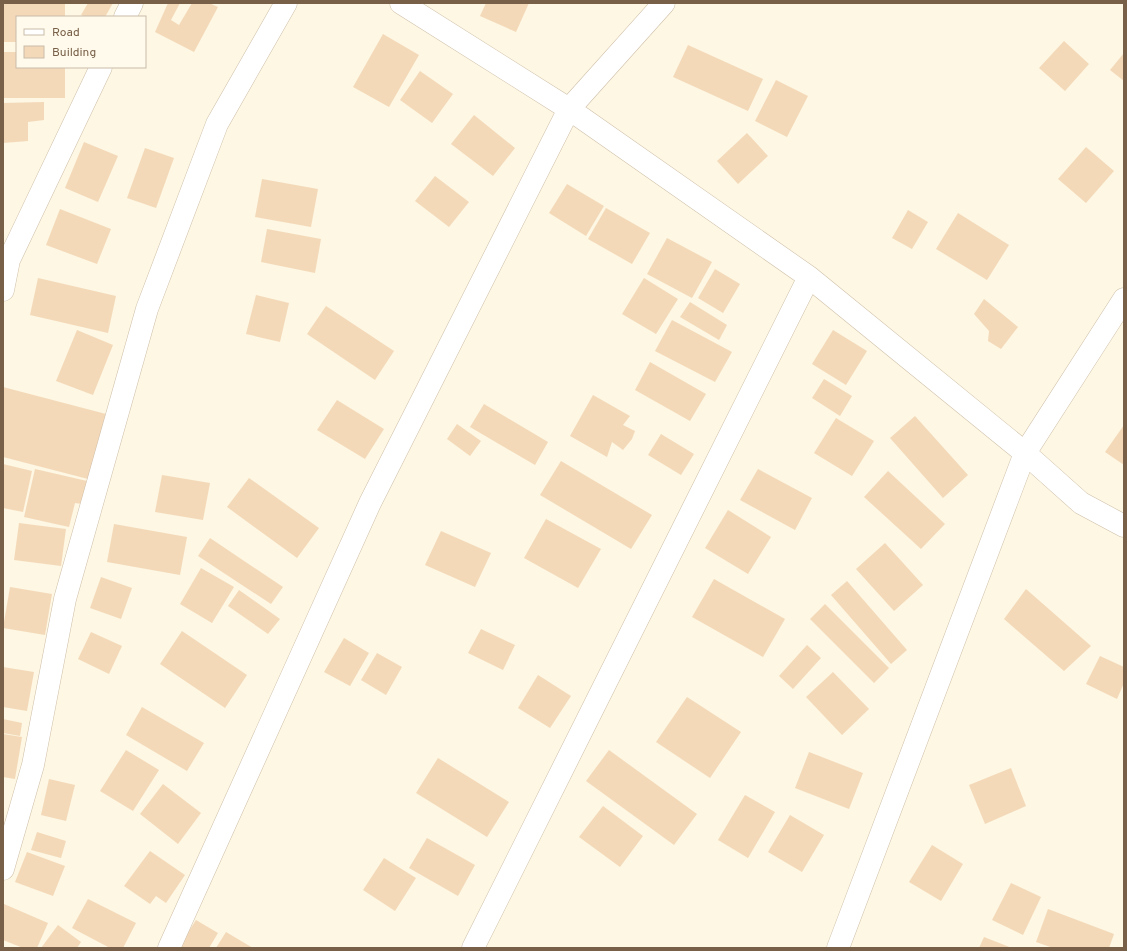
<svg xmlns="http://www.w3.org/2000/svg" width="1127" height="951" viewBox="0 0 1127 951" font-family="Overpass,sans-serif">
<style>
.building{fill:#f4d9b9}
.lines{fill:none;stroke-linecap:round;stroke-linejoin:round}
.minor-casing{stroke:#cfbfa9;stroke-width:23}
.minor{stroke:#fff;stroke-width:22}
</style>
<rect width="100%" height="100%" fill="#fdf7e3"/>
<path class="building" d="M88,3H113L105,17H85L81,15Z
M168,3H180L171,20L179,25L192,3H209L218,7L194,52L155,32Z
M486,3H529L516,32L480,16Z
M3,4H65V17H17V42H3Z
M383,34L419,55L389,107L353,87Z
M1064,41L1089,64L1065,91L1039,68Z
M688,45L763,79L748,111L673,77Z
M3,52H17V67H65V98H3Z
M1124,53V81L1110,70Z
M420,71L453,94L432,123L400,100Z
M776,80L808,96L787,137L755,121Z
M44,102V120L28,122V141L3,143V103Z
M474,115L515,148L493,176L451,144Z
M747,133L768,156L738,184L717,161Z
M84,142L118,156L98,202L65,188Z
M1086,147L1114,171L1086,203L1058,179Z
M145,148L174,158L156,208L127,198Z
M435,176L469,202L449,227L415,201Z
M262,179L318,189L311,227L255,217Z
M567,184L604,206L586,236L549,213Z
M606,208L650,233L632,264L588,239Z
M60,209L111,229L97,264L46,245Z
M908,210L928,222L912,249L892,238Z
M958,213L1009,245L987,280L936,249Z
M267,229L321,239L315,273L261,262Z
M667,238L712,262L692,298L647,274Z
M715,269L740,284L723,313L698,298Z
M38,278L116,296L108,333L30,315Z
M644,278L678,299L656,334L622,314Z
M256,295L289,303L280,342L246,334Z
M984,299L1018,327L1001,349L988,341L989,331L974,314Z
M690,302L727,325L719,340L680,317Z
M326,306L394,351L375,380L307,334Z
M672,320L732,352L715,382L655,351Z
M77,330L113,345L93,395L56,381Z
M833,330L867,351L846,385L812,364Z
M650,362L706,394L690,421L635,390Z
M824,379L852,396L840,416L812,398Z
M3,387L106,414L88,479L3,457Z
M593,395L630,416L623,425L635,431L632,439L623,450L612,442L607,457L570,436Z
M337,400L384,429L365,459L317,430Z
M484,404L548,442L535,465L470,427Z
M915,416L968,475L943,498L890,438Z
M836,418L874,441L852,476L814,453Z
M457,424L481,441L470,456L447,439Z
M1124,425V465L1105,452Z
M661,434L694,454L681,475L648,455Z
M561,461L652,515L631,549L540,495Z
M3,464L32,471L23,512L3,508Z
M35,469L87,481L82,504L75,503L69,527L24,517Z
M758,469L812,498L795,530L740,500Z
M888,471L945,524L921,549L864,497Z
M162,475L210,483L203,520L155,512Z
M249,478L319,528L297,558L227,507Z
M728,510L771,537L748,574L705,548Z
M546,519L601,549L578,588L524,558Z
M19,523L66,529L61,566L14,560Z
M114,524L187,537L180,575L107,562Z
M441,531L491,553L475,587L425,565Z
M210,538L283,587L271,604L198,556Z
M885,543L923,585L894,611L856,569Z
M201,568L234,587L212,623L180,604Z
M101,577L132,588L121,619L90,608Z
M714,579L785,619L763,657L692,617Z
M847,581L907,650L891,664L831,595Z
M10,587L52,594L45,635L3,628Z
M1026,589L1091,646L1064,671L1004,619Z
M239,590L280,619L268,634L228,606Z
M825,604L889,668L874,683L810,619Z
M481,629L515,645L503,670L468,653Z
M182,631L247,675L225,708L160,664Z
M91,632L122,646L109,674L78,659Z
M344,638L369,653L350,686L324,672Z
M807,645L821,658L793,689L779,676Z
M377,653L402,667L386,695L361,680Z
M1100,656L1124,667V683L1117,699L1086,684Z
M3,667L34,672L27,711L3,707Z
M833,672L869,709L842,735L806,697Z
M538,675L571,696L550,728L518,708Z
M687,697L741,732L710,778L656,742Z
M142,707L204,743L187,771L126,735Z
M3,719L22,723L20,736L3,733Z
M3,734L22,737L15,779L3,777Z
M126,750L159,770L133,811L100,791Z
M609,750L697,814L674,845L586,781Z
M809,752L863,773L849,809L795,788Z
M438,758L509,802L487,837L416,793Z
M1011,768L1026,806L985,824L969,785Z
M49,779L75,785L66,821L41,815Z
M163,784L201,813L178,844L140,814Z
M745,795L775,812L748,858L718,840Z
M603,806L643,836L620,867L579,837Z
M790,815L824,835L802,872L768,852Z
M37,832L66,841L61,858L31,850Z
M427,838L475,865L458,896L409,868Z
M932,845L963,864L941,901L909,882Z
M150,851L185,875L166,903L156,896L150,904L124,886Z
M27,852L65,866L53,896L15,882Z
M384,858L416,878L395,911L363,890Z
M1011,883L1041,897L1023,935L992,920Z
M88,899L136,923L123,948H110L72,928Z
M4,904L48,923L37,948H23L3,940V908Z
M1048,909L1114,934L1109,948H1053L1036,942Z
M196,920L218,933L209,948H178Z
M58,925L81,942L77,948H41Z
M226,932L253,948H216Z
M984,937L1012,948H979Z"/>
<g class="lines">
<defs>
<path id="minor" d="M401,3L569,109L809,277L1025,453L1081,503L1124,526
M125,17L132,3
M3,290L9,260L101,67
M3,869L33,765L65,599L147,309L217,124L286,3
M169,948L370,503L569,109L664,3
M473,948L809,277
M838,948L1025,453L1124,299"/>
</defs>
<use href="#minor" class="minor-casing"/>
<use href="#minor" class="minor"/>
</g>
<rect width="1127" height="951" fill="none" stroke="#775f48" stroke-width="8"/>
<rect x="16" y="16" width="130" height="52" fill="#fffaeb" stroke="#c9bcaa"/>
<rect x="24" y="29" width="20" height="6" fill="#ffffff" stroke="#c9bcaa"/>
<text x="52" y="36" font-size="12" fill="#775f48">Road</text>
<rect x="24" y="46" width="20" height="12" fill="#f4d9b9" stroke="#c9bcaa"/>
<text x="52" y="56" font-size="12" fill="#775f48">Building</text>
</svg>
